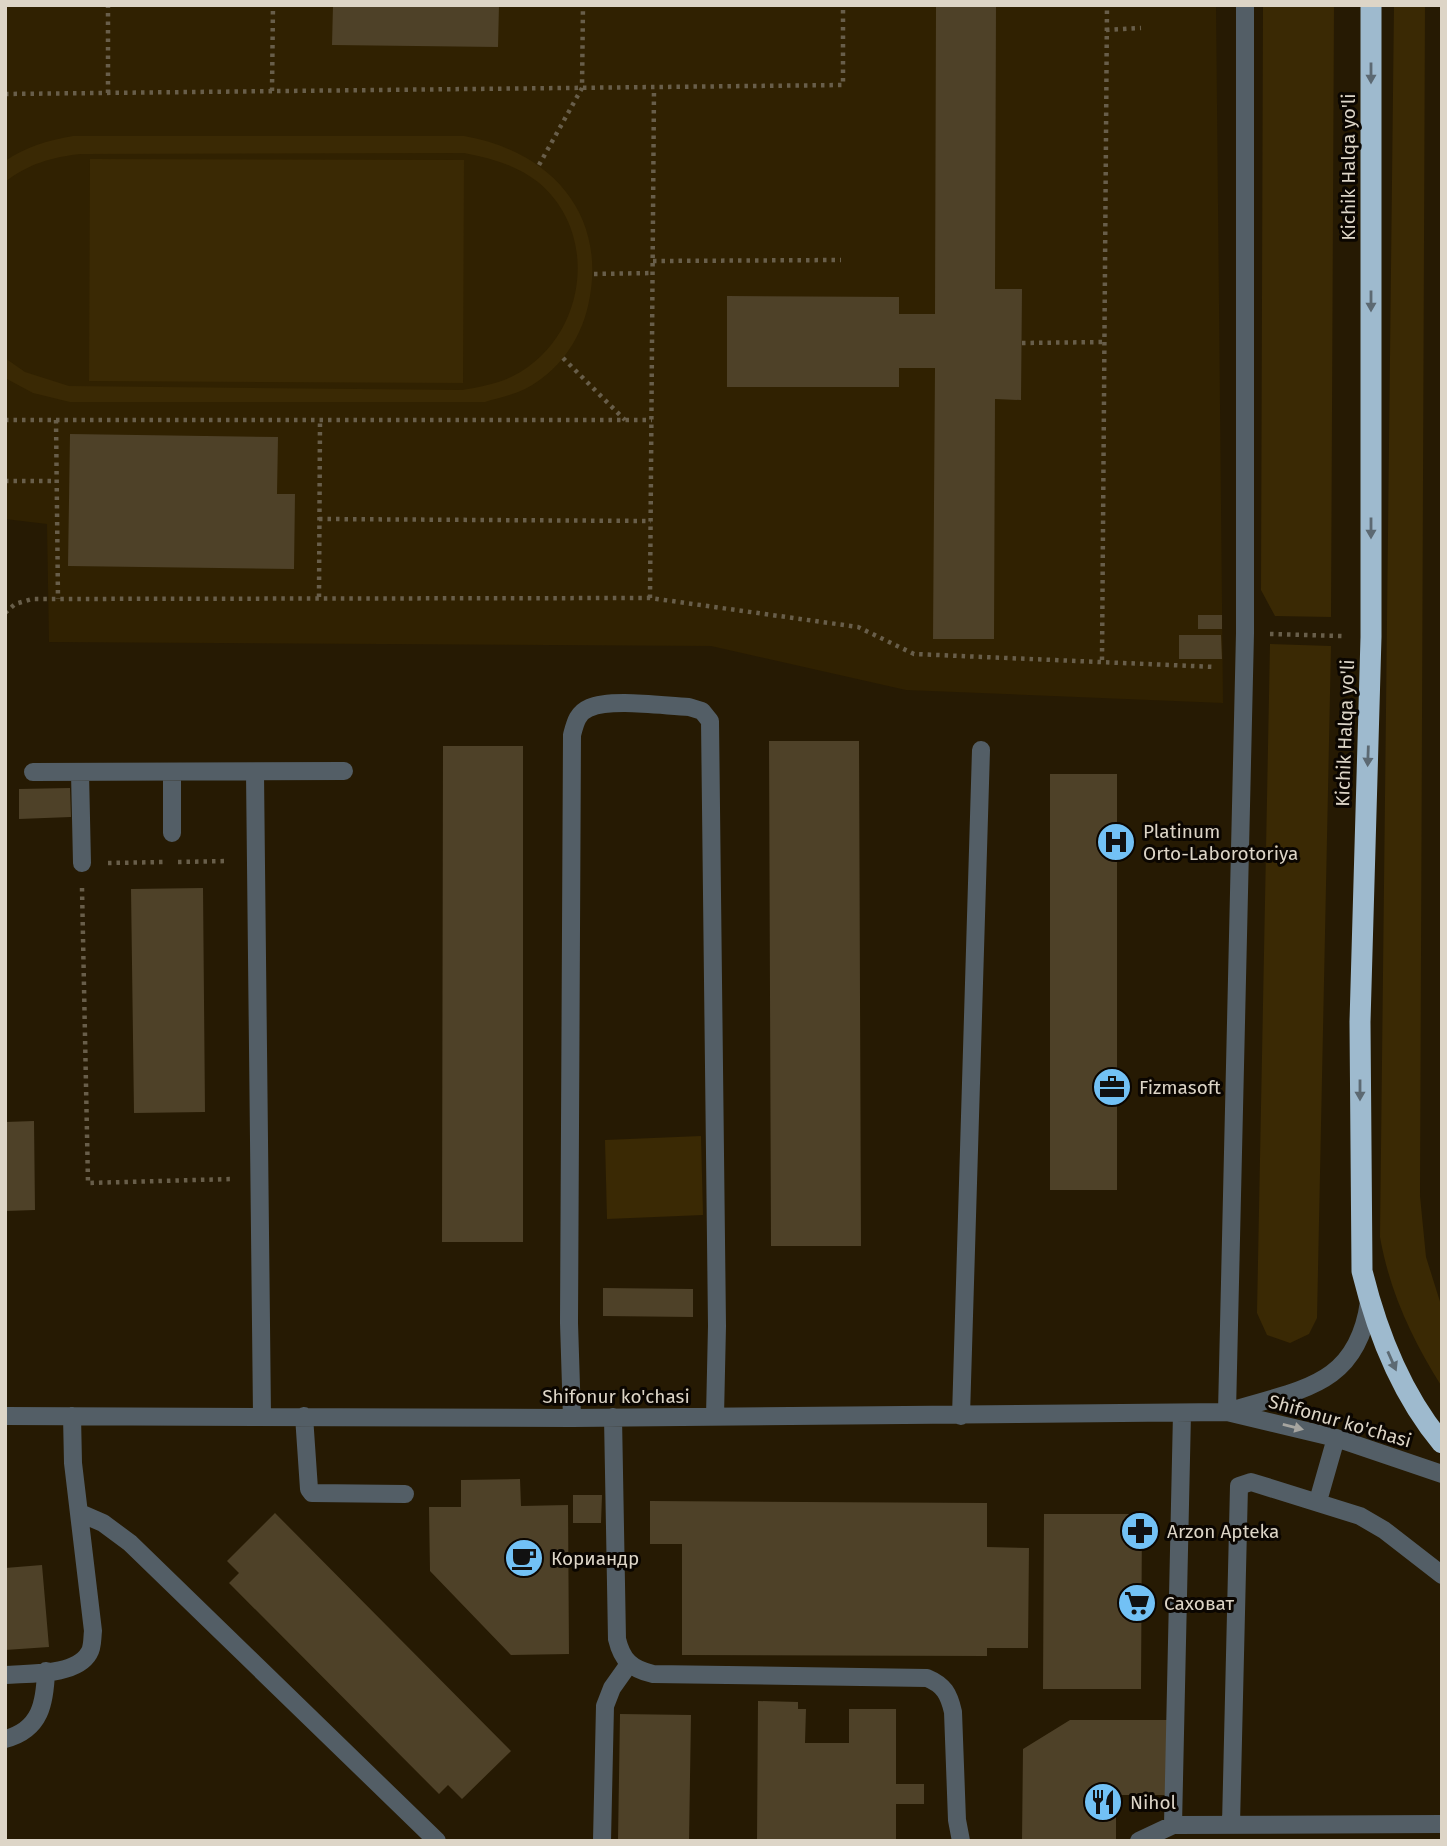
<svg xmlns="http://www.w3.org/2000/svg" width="1447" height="1846" viewBox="0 0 1447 1846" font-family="'Fira Sans',sans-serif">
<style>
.built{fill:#302101}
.green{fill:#3a2904}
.building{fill:#4e4128}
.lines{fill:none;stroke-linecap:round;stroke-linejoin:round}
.path{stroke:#685e4a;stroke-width:4.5;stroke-dasharray:3.5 5;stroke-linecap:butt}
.minor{stroke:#535e66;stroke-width:18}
.highway{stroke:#9ebace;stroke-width:21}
.oneway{fill:#5c6972}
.oneway2{fill:#a6a5a0}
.labels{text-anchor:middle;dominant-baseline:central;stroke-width:6;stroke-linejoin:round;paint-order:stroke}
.street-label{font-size:19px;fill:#ddd5c7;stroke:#0b0601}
.poi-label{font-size:19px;fill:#ddd5c7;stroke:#0b0601;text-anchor:start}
</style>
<rect width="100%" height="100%" fill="#261a03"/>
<path class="built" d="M5,5H1216L1223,703L906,690L711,646L49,642L47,524L5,519Z"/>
<path class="green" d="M1263,5H1334L1331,617L1275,616L1261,590Z
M1394,5H1425L1420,1196L1426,1257L1442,1308V1387C1412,1339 1390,1293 1380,1237Z
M73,136H464C551,151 609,215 588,306C580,341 558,372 525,389C513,395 498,398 485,402H70L33,393L5,378V358L25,372L69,386L462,390C479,387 497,384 513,376C585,340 602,235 538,182C516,165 491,158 464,153L81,154C52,157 28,164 5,182V161C26,147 48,140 73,136Z
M90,159L464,160L463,383L89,381Z
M1270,644L1331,646L1317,1318L1309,1334L1290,1343L1267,1335L1257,1313Z
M701,1136L703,1215L607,1219L605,1140Z"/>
<path class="building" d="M333,5H499L498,47L332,45Z
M936,5H996L995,289H1022L1021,400L995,399L994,639H933L935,368H899V387H727V296L899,297V314H935Z
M70,434L278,437L277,494H295L294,569L68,566Z
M1198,615H1222V629H1198Z
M1179,635H1221L1222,659H1179Z
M769,741H859L861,1246H771Z
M443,746H523V1242H442Z
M1050,774H1117V1190H1050Z
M70,788L71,817L19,819V789Z
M203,888L205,1112L134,1113L131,889Z
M34,1121L35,1210L5,1211V1122Z
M603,1288L693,1289V1317L603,1316Z
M520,1479L521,1506L568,1505L569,1654L511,1655L430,1571L429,1507H461V1480Z
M573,1495H602L601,1523H573Z
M650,1501L987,1503V1547L1029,1548L1028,1648H987V1656L682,1655V1544H650Z
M275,1513L511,1751L462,1799L448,1785L439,1794L229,1583L239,1573L227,1561Z
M1044,1514H1142L1141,1689H1043Z
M42,1565L49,1647L5,1650V1568Z
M758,1701L798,1702V1709H806L805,1743H849V1709H896V1784H924V1804H896V1841H757Z
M620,1714L691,1715L689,1841H618Z
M1070,1720H1168L1167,1795H1116V1841H1022L1023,1749Z"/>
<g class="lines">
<path class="path" d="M1106,30L1141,28
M272,91L273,5
M108,93V5
M5,94L843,85V5
M539,165L582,88L583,5
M653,261L841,260
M594,274L653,273
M1022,343L1104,342
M563,358L625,420
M5,420H652
M56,420L58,599
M5,481H56
M319,519L651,521
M319,597L320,422
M650,598L654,88
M5,613L15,604L32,599L650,598L858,627L914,654L1216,667
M1270,634L1342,636
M1102,660L1107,5
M178,862L228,861
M108,863L166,862
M82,888L88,1183L232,1179"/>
<path class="minor" d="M33,772L344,771
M80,773L82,863
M172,773V833
M255,773L262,1416
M1230,1411C1300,1389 1357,1387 1369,1302
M1227,1412L1245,633V5
M5,1416L572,1418L1227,1412L1336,1438L1442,1474
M304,1416L309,1489L312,1493L405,1494
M961,1416L981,750
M613,1417L617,1639C622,1660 631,1669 653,1674L927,1678C944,1685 949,1694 953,1712L957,1820L961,1841
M572,1418L569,1323L572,735C575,724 577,713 589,708C611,698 664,706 689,707L702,711L710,721L717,1326L715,1416
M1318,1501L1336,1438
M80,1513L103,1523L130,1543L437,1841
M5,1675C29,1673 76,1676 89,1653C93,1647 92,1638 93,1631L73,1463L72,1416
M5,1739C41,1730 45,1702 46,1671
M1231,1824L1239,1486L1251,1482L1360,1516L1384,1530L1442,1575
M1173,1825L1182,1413
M602,1841L605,1706L612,1688L629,1664
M1139,1841L1173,1825L1442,1824"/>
<path class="highway" d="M1371,5V637L1360,1022L1362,1271C1377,1332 1401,1394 1442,1443"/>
</g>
<defs><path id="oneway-solid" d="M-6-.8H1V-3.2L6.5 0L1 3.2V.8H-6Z" transform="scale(1.75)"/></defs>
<g class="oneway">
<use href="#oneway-solid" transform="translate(1371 73) rotate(90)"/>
<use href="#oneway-solid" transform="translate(1371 301) rotate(90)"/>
<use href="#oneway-solid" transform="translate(1371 528) rotate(90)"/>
<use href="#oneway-solid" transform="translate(1368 756) rotate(92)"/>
<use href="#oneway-solid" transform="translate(1360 1090) rotate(90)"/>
<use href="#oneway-solid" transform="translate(1392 1361) rotate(66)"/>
</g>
<use class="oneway2" href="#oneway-solid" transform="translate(1293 1427) rotate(14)"/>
<defs>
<symbol id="hospital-disc" viewBox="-11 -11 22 22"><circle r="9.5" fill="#72c1f5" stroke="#0b0601"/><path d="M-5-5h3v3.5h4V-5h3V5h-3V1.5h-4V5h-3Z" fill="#111"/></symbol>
<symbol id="office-disc" viewBox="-11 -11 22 22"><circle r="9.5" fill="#72c1f5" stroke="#0b0601"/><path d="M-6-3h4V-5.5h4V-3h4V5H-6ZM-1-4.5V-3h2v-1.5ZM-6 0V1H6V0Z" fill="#111"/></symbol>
<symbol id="pharmacy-disc" viewBox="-11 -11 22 22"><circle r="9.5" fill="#72c1f5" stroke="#0b0601"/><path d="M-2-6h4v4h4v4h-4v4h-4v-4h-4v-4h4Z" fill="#111"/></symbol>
<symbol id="cafe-disc" viewBox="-11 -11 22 22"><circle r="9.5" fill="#72c1f5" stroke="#0b0601"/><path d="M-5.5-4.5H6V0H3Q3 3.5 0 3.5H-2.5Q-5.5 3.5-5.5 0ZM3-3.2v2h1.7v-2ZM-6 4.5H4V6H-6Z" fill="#111"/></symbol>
<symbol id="supermarket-disc" viewBox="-11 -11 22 22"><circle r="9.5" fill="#72c1f5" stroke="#0b0601"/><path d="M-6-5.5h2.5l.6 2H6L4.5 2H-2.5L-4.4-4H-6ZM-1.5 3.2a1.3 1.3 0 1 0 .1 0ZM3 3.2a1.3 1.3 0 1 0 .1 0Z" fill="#111"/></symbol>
<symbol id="restaurant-disc" viewBox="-11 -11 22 22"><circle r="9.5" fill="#72c1f5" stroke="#0b0601"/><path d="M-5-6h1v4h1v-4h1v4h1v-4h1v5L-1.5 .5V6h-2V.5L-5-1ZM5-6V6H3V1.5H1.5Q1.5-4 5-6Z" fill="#111"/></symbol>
</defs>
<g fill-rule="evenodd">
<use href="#hospital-disc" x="1094" y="820" width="44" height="44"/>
<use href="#office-disc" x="1090" y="1065" width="44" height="44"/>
<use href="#pharmacy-disc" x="1118" y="1509" width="44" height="44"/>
<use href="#cafe-disc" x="502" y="1536" width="44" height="44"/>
<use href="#supermarket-disc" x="1115" y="1581" width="44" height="44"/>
<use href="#restaurant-disc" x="1081" y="1780" width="44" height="44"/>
</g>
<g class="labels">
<g class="street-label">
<text transform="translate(1348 167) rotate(-90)">Kichik Halqa yo'li</text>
<text transform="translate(1345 733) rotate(-88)">Kichik Halqa yo'li</text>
<text x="616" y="1396">Shifonur ko'chasi</text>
<text transform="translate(1340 1421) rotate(16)">Shifonur ko'chasi</text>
</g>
<g class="poi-label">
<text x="1143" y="831">Platinum<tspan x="1143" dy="22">Orto-Laborotoriya</tspan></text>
<text x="1139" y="1087">Fizmasoft</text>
<text x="1167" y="1531">Arzon Apteka</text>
<text x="551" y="1558">Кориандр</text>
<text x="1164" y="1603">Саховат</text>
<text x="1130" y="1802">Nihol</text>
</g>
</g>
<rect width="1447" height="1846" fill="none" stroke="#ddd5c7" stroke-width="14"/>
</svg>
